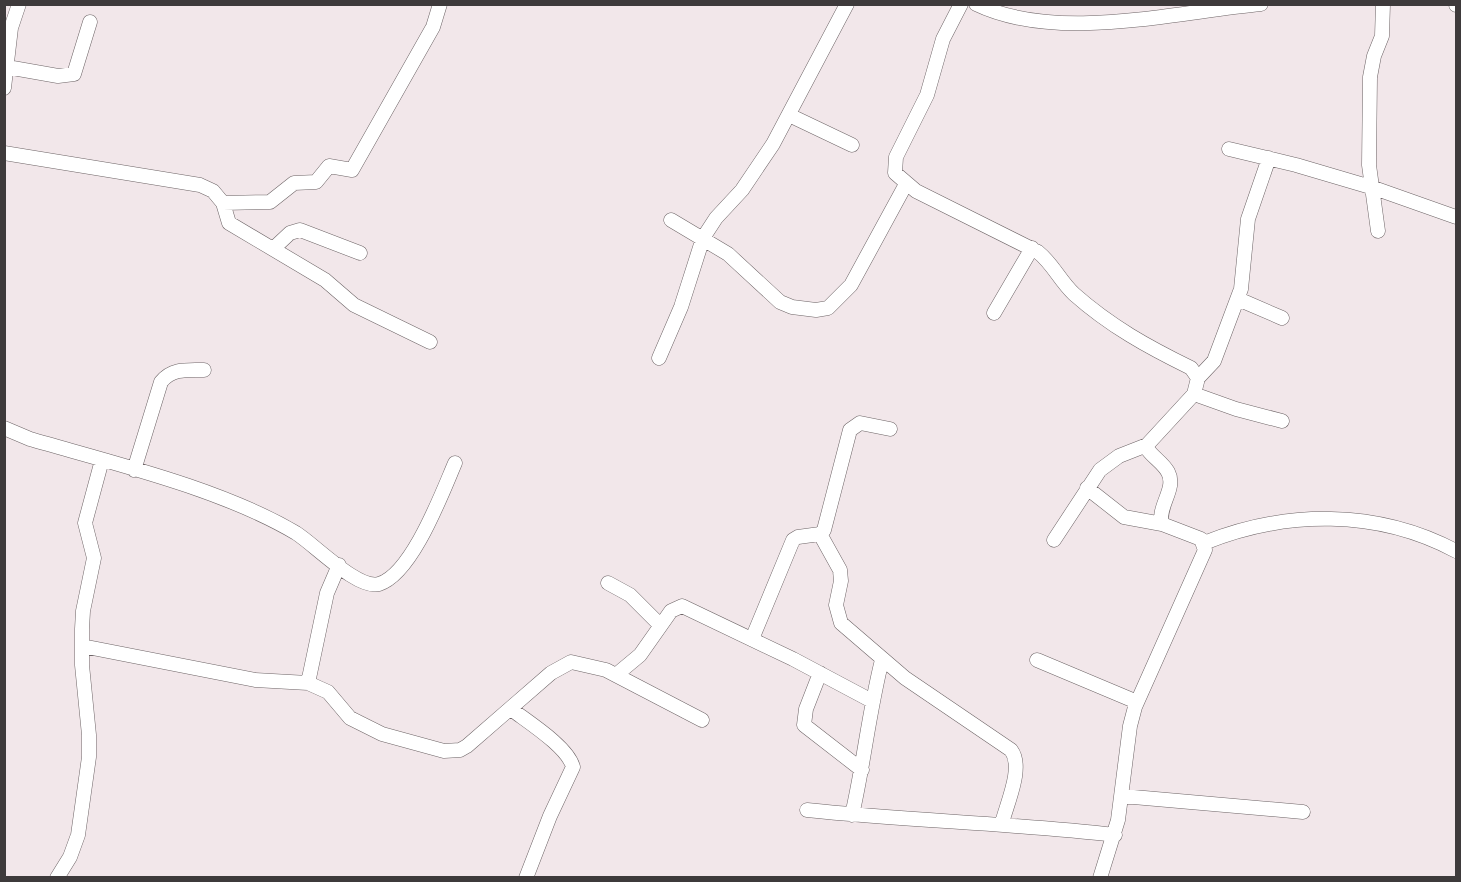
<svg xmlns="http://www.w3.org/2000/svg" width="1461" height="882" viewBox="0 0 1461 882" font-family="Merriweather,serif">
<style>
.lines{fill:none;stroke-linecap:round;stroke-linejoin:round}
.minor-casing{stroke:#6d6466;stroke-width:15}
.minor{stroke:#fff;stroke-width:14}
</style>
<rect width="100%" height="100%" fill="#f2e7ea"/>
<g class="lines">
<defs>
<path id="minor" d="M961,4L943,39L927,95L896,157L895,173L916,191L1038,252C1053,264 1060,281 1074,294C1110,326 1148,347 1191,368L1198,378L1194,394L1147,445L1148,450C1154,458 1163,463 1168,472C1177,489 1157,506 1162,524L1201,539L1205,550L1135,707L1130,726L1118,820L1100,878
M976,4C1057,43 1175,12 1261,4
M1456,4V5
M7,67L58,76L74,74L90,22
M4,88L11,28L19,4
M789,115L852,145
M1229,149L1296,165L1374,188L1456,217
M4,153L200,185L213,191L223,203L229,223L325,280L354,305L430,342
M223,203L270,202L294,183L316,182L329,166L352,170L433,27L440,4
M671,220L728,254L780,302L792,307L816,310L828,308L851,285L906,184
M1378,231L1369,165L1370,77L1374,56L1382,36L1383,4
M274,248L290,233L300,230L360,253
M1238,299L1282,318
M994,313L1032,248
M659,358L681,307L703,238L716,218L742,190L773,144L847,4
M1198,378L1214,361L1241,289L1248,219L1269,158
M1194,394L1236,409L1282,421
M4,428L30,439C113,463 222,489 296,533C315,545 358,590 379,584C412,574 442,493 455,463
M134,470L161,382C172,368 187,370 204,370
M1087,488L1124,517L1162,524
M820,534L840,570L841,581L836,605L841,623L905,678L1011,750C1024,767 1007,803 1002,823
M1054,540L1100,470L1119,456L1147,445
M1204,543C1286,510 1377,509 1456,551
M608,583L630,595L660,625
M752,639L793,540L798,537L820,534L824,530L850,430L860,423L890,429
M82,646L255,680L308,683L328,692L350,718L382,734L444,751L460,750L467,746L551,673L571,662L606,670L702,720
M1037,660L1137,702
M820,673L806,709L804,725L862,770
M616,675L640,655L671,611L682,606L793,659L872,701
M308,683L327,593L339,565
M511,709C528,722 568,747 573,767L550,816L526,878
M1122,796L1303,812
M807,810C909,821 1012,823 1115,835
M852,815C864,763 869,711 882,660
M57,878L70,857L78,835L89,757V735L82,665V629L83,611L94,558L85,523L102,460"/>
</defs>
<use href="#minor" class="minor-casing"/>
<use href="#minor" class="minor"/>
</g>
<rect width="1461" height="882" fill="none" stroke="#3e3a3b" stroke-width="12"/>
</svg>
